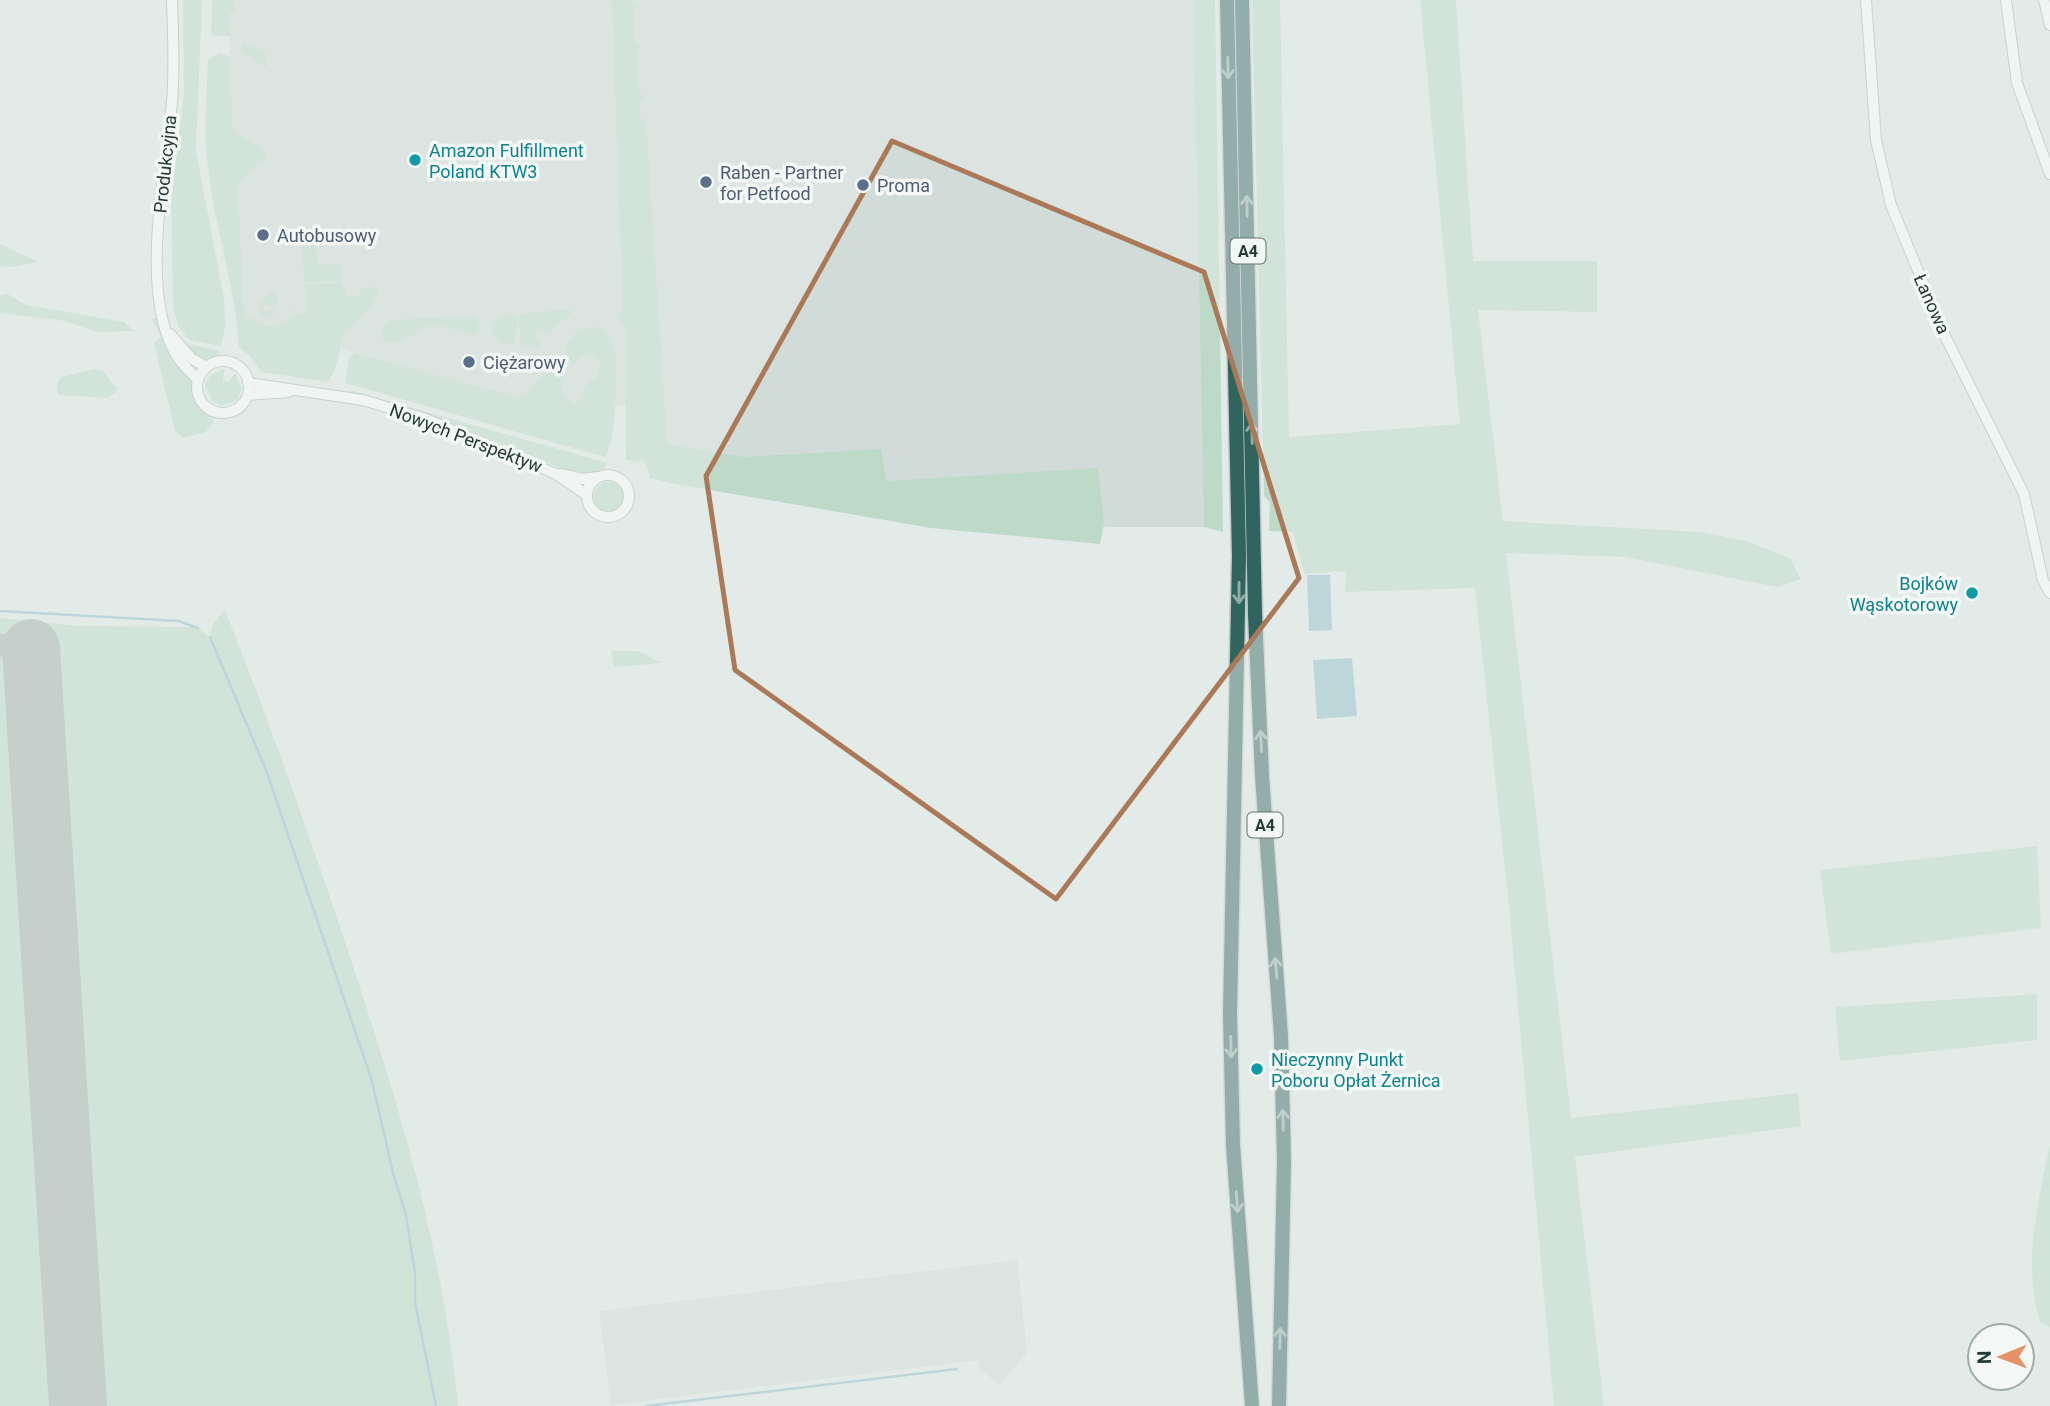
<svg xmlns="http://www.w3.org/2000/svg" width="2050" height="1406" viewBox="0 0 2050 1406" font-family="Roboto,sans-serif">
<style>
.built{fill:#d1dbd7}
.green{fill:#bddac8}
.water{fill:#8fbccb}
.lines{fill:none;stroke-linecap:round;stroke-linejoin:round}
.stream{stroke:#8fbccb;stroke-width:2.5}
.taxiway{stroke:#a0b0ad;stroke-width:23}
.runway{stroke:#a0b0ad;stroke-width:58}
.minor-casing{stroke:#a6b3af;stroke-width:12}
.highway-casing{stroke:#c2c8c7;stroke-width:17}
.minor{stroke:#fff;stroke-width:10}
.highway{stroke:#32645f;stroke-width:14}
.oneway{stroke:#92aeaa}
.marked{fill:none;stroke:#ab7958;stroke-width:5;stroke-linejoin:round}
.culture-dot{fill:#0f9aa8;stroke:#f3f8f6;stroke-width:2.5}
.service-dot{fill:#5c6f8a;stroke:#f3f8f6;stroke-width:2.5}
.labels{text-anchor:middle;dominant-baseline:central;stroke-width:7;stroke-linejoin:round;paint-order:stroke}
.shield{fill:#f3f8f6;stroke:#627470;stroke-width:2}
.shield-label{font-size:16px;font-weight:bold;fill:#243b37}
.culture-label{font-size:18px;fill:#0d838f;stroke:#f3f8f6;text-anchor:start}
.street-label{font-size:18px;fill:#243b37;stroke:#f3f8f6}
.service-label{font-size:18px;fill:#4e5e75;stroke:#f3f8f6;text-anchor:start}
</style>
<rect width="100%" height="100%" fill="#e3ebe8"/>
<path class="built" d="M228,0H1193L1204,527H1108L643,464L635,405H602L598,422L240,320Z
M1017,1260L1027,1352L1000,1385L980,1369L979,1360L611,1405L599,1311Z"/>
<path class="green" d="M183,0H202L196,151L224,299L225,327L221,346L190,340L179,328L173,307L171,201L184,94Z
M212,0H234L235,11L229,12L231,33L228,36H213L211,33Z
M612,0H633V5L639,4V9L634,10L635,43L642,44L638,51L639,91L645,99L639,100L641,120H646L667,444L743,457L881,449L886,481L1098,468L1104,524L1100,544L931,528L670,483L650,478L645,459L638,462L626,460L625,327L615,313L623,312Z
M1193,0H1215L1223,532L1204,527Z
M1252,0H1280L1289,437L1460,424L1420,0H1456L1473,261H1597V312L1478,310L1503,521L1700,532L1746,541L1790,558L1801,579L1777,587L1625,557L1506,553L1571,1118L1798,1093L1801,1126L1575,1157L1604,1406H1554L1509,907L1475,588L1345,592L1346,571L1304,574L1293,532L1269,531L1270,502L1264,496Z
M244,43L265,52L267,68L240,50Z
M219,52L230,57L233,130L264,150L267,158L264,164L261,160L254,164L256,169L241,179L238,188L243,306L247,317L267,326L287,323L294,315V307L297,315L306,314L305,285L342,283L347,297L360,296V288L377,287C379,308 358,316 347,331C337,346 340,370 327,382L261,372L249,355L239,347C235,286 215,228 208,168C203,132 207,96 208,60Z
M302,235H316L317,265L342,264V281L304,282Z
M0,244L38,262L14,267L0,266Z
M273,291L277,294V304L269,307V303L264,304V311L277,309L273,315L264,317L258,312L257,304Z
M6,293L26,305L124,322L134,331L97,332L65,321L0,313V296Z
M570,309L571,316L560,321L549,335L539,329L533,337L542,343L539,347H521L519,314Z
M502,315H516L515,345C501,342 490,340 492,323Z
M474,316L478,318L480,329L475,335L434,324L397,343L384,341L381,335L383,325L389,320Z
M157,318L165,342L180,367L194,381L202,407L213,415V423L206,432L183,438L175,431L154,343L161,337L152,319Z
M595,327C603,329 608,333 612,340C620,358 616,446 605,457L345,383L349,358L354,353L516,397L527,395L543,373L554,371L564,378L560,392L576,405L589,381L595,379L601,361L596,357L583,355L574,364L565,358C564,339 577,328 595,327Z
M174,333L188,344L220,351L219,357L210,362L194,357Z
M94,369L103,371L118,390L108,398L58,395L57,385L61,377Z
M224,369L223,381L229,382L235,373L242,389L237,400L222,406L212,401L205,385L210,375Z
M349,390L608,463L600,474L577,475C517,450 456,423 395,404C381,400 359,400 349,390Z
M594 497a15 15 0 1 1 30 0a15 15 0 1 1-30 0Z
M225,610C268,718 307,828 344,939C395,1092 443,1245 458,1406H0V618L78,626L197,627L209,637L213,624Z
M611,651H638L662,663L614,667Z
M2037,846L2041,928L1831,954L1820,870Z
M2037,994V1040L1840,1061L1835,1007Z
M2050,1144V1327L2040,1322C2022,1262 2038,1204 2050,1144Z"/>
<path class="water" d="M1307,575H1330L1332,630L1309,631Z
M1352,658L1357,716L1317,719L1313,660Z"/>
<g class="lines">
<path class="stream" d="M0,611L179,621L198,628
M210,637L266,770L372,1081L393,1173L406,1215L415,1273V1302L436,1406
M646,1406L957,1369"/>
<path class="taxiway" d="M0,645L31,648"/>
<path class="runway" d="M31,648L78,1406"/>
<defs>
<path id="minor" d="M172,0C173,34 175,68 172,102C166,171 138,294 177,356C182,365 191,372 198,380
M1866,0L1876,140L1891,205L1944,334L2024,494L2043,580L2050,593
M2006,0L2017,83L2050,174
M2044,0L2050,25
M170,334L192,359L207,367
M197 387a26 26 0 1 1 52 0a26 26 0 1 1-52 0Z
M248,383L363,400L426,419L556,474L587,495
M248,395L289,392
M560,474L583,479L597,477
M587 496a21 21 0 1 1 42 0a21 21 0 1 1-42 0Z"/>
<path id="highway" d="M1227,0L1239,556L1230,1014L1233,1145L1252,1406
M1242,0L1255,614L1262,776L1281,1036L1284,1162L1279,1406"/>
</defs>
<use href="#minor" class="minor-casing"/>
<use href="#highway" class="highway-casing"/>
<use href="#minor" class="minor"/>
<use href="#highway" class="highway"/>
</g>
<defs><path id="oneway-shaft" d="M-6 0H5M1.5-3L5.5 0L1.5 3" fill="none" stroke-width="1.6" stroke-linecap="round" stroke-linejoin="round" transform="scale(1.75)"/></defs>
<g class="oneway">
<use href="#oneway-shaft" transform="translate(1228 68) rotate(89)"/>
<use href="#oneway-shaft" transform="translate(1247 206) rotate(-91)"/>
<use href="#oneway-shaft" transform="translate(1252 433) rotate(-91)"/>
<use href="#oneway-shaft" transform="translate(1239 593) rotate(90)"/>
<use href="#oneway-shaft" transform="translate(1261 741) rotate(-93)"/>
<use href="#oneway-shaft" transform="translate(1276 968) rotate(-95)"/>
<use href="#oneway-shaft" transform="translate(1231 1047) rotate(89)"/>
<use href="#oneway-shaft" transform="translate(1283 1120) rotate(-91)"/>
<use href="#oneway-shaft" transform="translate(1237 1202) rotate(86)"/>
<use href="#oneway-shaft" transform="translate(1280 1338) rotate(-89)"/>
</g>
<path d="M0 0H2050V1406H0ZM892,141L1204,272L1299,578L1056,899L735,670L706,476Z" fill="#e3ebe8" fill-opacity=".55" fill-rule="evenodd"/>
<path class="marked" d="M892,141L1204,272L1299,578L1056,899L735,670L706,476Z"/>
<g class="culture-dot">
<circle cx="415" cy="160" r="7"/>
<circle cx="1972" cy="593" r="7"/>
<circle cx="1257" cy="1069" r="7"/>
</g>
<g class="service-dot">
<circle cx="706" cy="182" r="7"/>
<circle cx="863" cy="185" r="7"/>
<circle cx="263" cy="235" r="7"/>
<circle cx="469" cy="362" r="7"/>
</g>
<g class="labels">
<g class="shield">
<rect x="1230.5" y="238.5" width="35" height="25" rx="5"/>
<rect x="1247.5" y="812.5" width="35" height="25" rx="5"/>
</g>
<g class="shield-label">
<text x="1248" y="251">A4</text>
<text x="1265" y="825">A4</text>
</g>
<g class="culture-label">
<text x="429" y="150">Amazon Fulfillment<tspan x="429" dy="21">Poland KTW3</tspan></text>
<text x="1958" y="583" text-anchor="end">Bojków<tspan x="1958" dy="21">Wąskotorowy</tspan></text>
<text x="1271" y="1059">Nieczynny Punkt<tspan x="1271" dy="21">Poboru Opłat Żernica</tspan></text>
</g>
<g class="street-label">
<text transform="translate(165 164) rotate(-84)">Produkcyjna</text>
<text transform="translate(1932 304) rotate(66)">Łanowa</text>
<text transform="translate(466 438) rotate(21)">Nowych Perspektyw</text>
</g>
<g class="service-label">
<text x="720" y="172">Raben - Partner<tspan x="720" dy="21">for Petfood</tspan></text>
<text x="877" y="185">Proma</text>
<text x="277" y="235">Autobusowy</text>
<text x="483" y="362">Ciężarowy</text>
</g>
</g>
<g transform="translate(2001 1357) rotate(269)"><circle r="33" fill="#f3f8f6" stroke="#a0acaa" stroke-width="2"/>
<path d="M0-5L12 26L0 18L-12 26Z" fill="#e59366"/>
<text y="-10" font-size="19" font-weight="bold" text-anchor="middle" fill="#243b37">N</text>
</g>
</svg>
